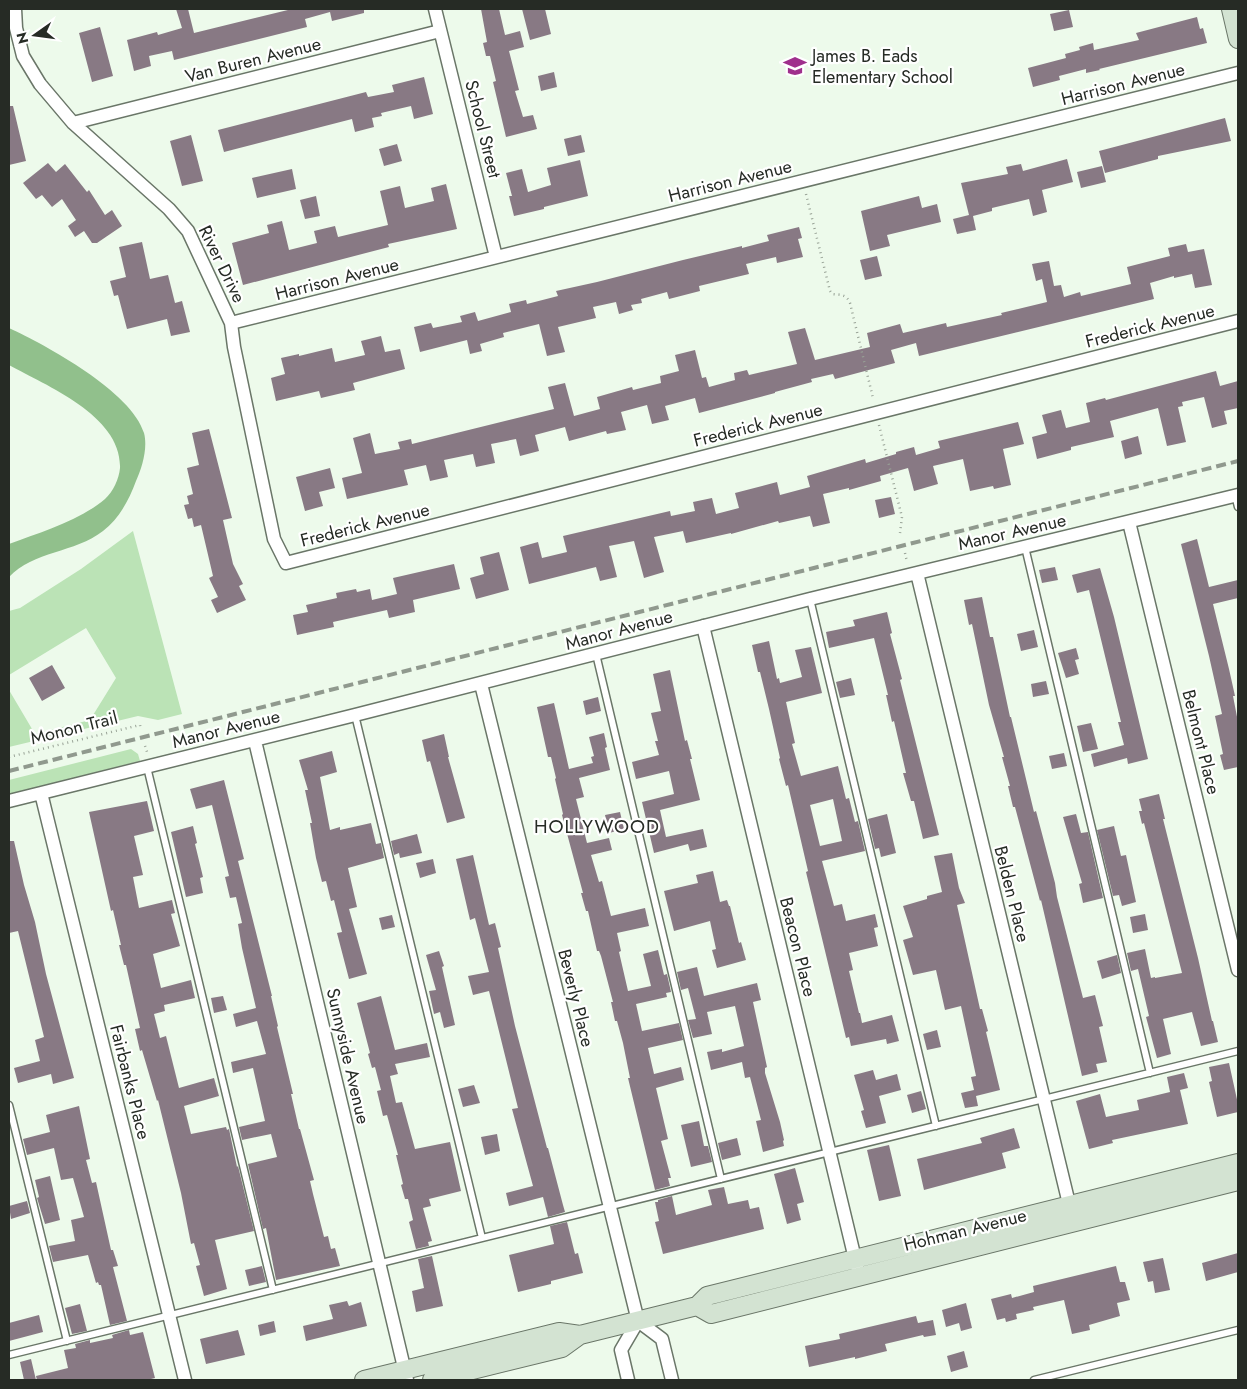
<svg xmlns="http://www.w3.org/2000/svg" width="1247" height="1389" viewBox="0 0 1247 1389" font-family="Jost,sans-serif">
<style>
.green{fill:#bbe3b6}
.water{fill:#91c08c}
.building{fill:#887984;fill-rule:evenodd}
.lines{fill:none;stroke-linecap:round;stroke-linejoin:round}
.lane-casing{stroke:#6a7668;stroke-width:9}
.street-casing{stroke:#6a7668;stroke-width:15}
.secondary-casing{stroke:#6a7668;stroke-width:20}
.path{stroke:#99a397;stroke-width:2.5;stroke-dasharray:1 4;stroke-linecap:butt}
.lane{stroke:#fff;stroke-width:6}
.street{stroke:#fff;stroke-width:12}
.secondary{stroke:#d3e3d2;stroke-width:18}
.rail{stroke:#90998e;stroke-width:4;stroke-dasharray:10 5;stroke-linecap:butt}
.labels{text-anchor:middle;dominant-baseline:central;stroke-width:4.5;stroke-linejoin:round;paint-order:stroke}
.poi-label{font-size:18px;fill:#262b25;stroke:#fff;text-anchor:start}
.street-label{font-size:18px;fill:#262b25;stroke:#fff}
.neighbourhood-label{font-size:19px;letter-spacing:1px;fill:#262b25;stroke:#fff}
</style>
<rect width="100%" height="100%" fill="#edfaeb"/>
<path class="green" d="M133,531L182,714L158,720L138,716L9,747V690L35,734L90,720L116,678L86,628L9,675V611L20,608L81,569Z
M131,749L138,754L140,761L9,794V780Z"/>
<path class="water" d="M9,328C46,345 132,392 144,433C148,448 142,468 136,481C129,500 119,519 103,531C75,553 33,551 9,577V544C41,532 79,521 105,499C113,492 119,479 120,468C122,416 47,386 9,365Z"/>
<path class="building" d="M176,9H188L194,33L292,9H364V13L332,21L330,12L305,19L307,27L174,60L172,51L149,56L151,66L134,71L127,40L157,32L158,35L182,28Z
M481,9H499L505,35L520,31L524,47L509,51L519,90L515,91L523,117L533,115L537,129L506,137L493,82L496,81L490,56H486L483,43L487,42Z
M522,9H545L551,34L530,40Z
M1069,10L1073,27L1054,31L1050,14Z
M1197,17L1200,29L1203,28L1207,43L1099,69L1100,70L1086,73V69L1059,76L1060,80L1033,87L1028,68L1066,58L1065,54L1080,50L1079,47L1093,43L1094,50L1139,40L1136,33Z
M100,27L113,76L92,82L79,33Z
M554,72L557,87L541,91L538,76Z
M424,77L433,114L414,119L411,106L381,113L382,116L372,118L374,127L355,132L352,119L224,152L218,130L366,92L368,97L394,92L392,85Z
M9,106H13L26,161L9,165Z
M1225,118L1231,141L1158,156V159L1105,173L1099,151Z
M191,135L203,181L182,186L170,141Z
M581,135L585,152L568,156L564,139Z
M397,144L402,161L384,166L379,149Z
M1067,159L1073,182L1042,190L1047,212L1033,216L1029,199L992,208V211L973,216L976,230L957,234L953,219L969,215L961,183L1008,174L1006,167L1021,164L1023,171Z
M580,160L588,196L544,207V209L514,216L509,196H512L506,173L522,169L528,192L551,185L547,168Z
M48,163L56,172L65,164L87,192L89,190L105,215L112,210L122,226L97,243H92L84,231L75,237L68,226L76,220L62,199L52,207L42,195L36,199L23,183Z
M1102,166L1106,182L1081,188L1077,172Z
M292,169L296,189L257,198L252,178Z
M446,184L457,229L388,244L389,247L243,285L232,243L269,233L267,225L282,221L289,250L317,243L314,231L335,226L338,237L388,225L380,191L400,186L405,208L434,201L431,188Z
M316,196L320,216L305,219L300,200Z
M919,196L922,208L937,204L941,222L887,235L890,246L870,251L861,211Z
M799,227L802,238L798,239L803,257L777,263L776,257L746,264L749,274L699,286L700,291L669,299L667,292L641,299L642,303L631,305L633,310L619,314L616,302L593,307L596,318L558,327L565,352L547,356L539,324L503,333L504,337L480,344L482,351L470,354L467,340L420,352L414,327L431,323L433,328L462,322L460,316L475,312L478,321L511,312L509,304L526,300L527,304L558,296L556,291L597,282L683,260L742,246V248L769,241L767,235Z
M142,242L150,279L168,275L175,303L182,301L190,332L171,336L167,319L127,329L118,295L114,296L110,281L126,277L119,247Z
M1186,244L1188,252L1204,249L1212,285L1195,288L1192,274L1174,278V276L1150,283L1154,299L919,356L916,343L891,350L895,363L835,379L833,374L811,379L812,382L775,392V393L699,413L695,398L665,406L669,420L652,424L647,405L621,412L626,430L607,434L606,431L569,441L565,427L535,435L539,451L520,456L516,439L491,444L495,463L476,467L473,454L444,460L448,477L430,481L426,465L404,470L408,485L347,499L342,478L362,473L353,438L370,433L375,454L400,449L398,442L411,439L412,444L554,409L548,387L565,383L574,416L600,409L597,397L632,387L633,390L661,383L660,376L679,371L675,355L695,350L702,378L706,377L709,387L735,380L734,373L747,370L749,375L797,364L788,332L805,328L815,360L870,347L867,333L900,324L903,333L946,323L947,327L1002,315L1001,313L1047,302L1042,279L1036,281L1032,264L1049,261L1054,286L1061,285L1064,297L1080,292L1081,296L1131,284L1127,267L1170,256L1168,248Z
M877,256L882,276L865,280L860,260Z
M381,336L385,352L400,349L405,369L353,383L355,390L321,398L319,391L276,401L271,378L285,374L281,358L299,354V356L332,348L335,362L365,355L361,341Z
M1216,371L1220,386L1238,381V408L1224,411L1227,424L1212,428L1204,397L1182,402L1183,406L1178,407L1186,442L1167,446L1158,408L1110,421L1114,437L1071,447V450L1037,459L1032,437L1047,433L1042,415L1061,410L1066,428L1090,422L1086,403L1105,398L1106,400Z
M1018,422L1024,444L1003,449L1011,485L994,489L993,486L970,491L963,459L933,466L938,484L914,491L908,468L880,476L881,481L849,490V488L823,494L830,523L813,527L810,516L779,523L778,521L731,534V533L686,543L683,531L654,537L664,572L644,578L634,541L609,546L617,577L600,581L596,567L529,584L520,547L538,542L542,558L567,552L563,536L670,511L671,516L695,511L693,502L712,498L716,514L739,508L735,493L777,482L780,495L810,487L807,476L865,459L866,463L896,454V452L914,447L916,455L940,448L938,441Z
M209,429L232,518L223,520L233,564L243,584L239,586L246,600L217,613L211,600L218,597L209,578L213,576L201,525L194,527L192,518L188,519L184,505L189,504L187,496L193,494L187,468L199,465L192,433Z
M1138,436L1142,454L1125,459L1121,441Z
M330,468L335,488L319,492L323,506L305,511L296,477Z
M891,497L895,514L879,518L875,500Z
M1197,539L1209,587L1238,580V598L1213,604L1229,669L1235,696H1233L1238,722V767L1224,770L1220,755L1223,754L1215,716L1222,714L1209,656L1181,544Z
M499,552L509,590L476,599L470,578L484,574L480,557Z
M454,564L460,589L413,600L415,612L389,618L387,610L333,622L334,627L297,635L293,615L308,612L306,605L337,598L336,593L356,589L357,592L370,589L372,600L397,594L393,578Z
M1055,567L1058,580L1042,583L1039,570Z
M1100,568L1114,617L1148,759L1128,764L1127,758L1094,767L1091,754L1124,745L1118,722H1121L1089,590L1077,593L1072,575Z
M982,597L990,637H993L1010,717H1011L1034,812L1036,811L1055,883L1057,897L1083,998L1095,995L1103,1026L1099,1027L1107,1062L1096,1064L1098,1072L1082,1076L1041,900L1040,901L1015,807H1013L1008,786H1010L1002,757H1004L989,705L972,624L969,625L964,600Z
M887,612L892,633L890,634L902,679L900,680L939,835L923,839L914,801H911L903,773H906L894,721L892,722L886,695H888L874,638L829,648L826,632L855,626L853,620Z
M1034,630L1038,647L1021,651L1017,634Z
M769,641L777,679L779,678L780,683L802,677L795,650L811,647L822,693L786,702L795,743L792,744L801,776L838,766L846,799L849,798L855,822L858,821L865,851L822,861L834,906L842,904L846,921L875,914L878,927L874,928L878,946L849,953L853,970L849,971L859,1013H860L862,1023L892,1015L899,1041L887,1044L886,1039L851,1046L849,1037L846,1038L806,872L808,871L788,785L786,786L779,759L780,758L769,709L760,672H758L752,645ZM833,799L842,841L820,846L810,805Z
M1076,648L1079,659L1075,660L1079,674L1066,678L1058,653Z
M52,665L65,688L42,701L29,678Z
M670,670L685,741L687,740L692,759H690L700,800L660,810L666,837L703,829L707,847L690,851L688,844L654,853L642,802L674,794L669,771L636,779L632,762L659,755L655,741H658L651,713L661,711L653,674Z
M851,678L855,695L840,698L836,682Z
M1046,681L1049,694L1033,697L1031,684Z
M598,697L601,711L586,715L583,701Z
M554,703L569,769L593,763L591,757L594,756L589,737L604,733L607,747L605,748L610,770L579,778L584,797L576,799L587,843L609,838L612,850L591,855L599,882L602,881L611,916L645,908L649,926L617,933L621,951L619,952L628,991L651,986L643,954L658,950L664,975L667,974L671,992L666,993L667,997L636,1004L642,1031L679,1023L683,1040L648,1048L654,1074L681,1067L684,1080L656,1088L668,1139L661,1141L671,1178H668L670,1186L655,1190L628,1078H630L623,1043L617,1021H615L611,1002H613L601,956L599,951H597L588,911H586L581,893H583L562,815L563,814L555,779L556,778L551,757H548L537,707Z
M1091,723L1098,749L1083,752L1077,726Z
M444,734L449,757H448L465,818L447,823L430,761L427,762L422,740Z
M332,751L337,772L320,777L330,830L340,827V830L371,823L376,844L381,843L384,858L348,868L357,907L349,909L367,974L349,979L337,933L342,932L334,900L331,901L326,881L322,882L316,858L310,823H312L305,790H308L299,760Z
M1064,753L1067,766L1052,769L1049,756Z
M224,780L244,859L238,861L272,996H271L278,1026L277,1027L293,1094H291L299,1129H300L314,1180L310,1181L313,1194L324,1237L328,1236L331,1249L335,1248L340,1266L276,1280L266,1228L263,1229L248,1164L277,1157L271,1134L242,1140L239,1127L265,1121L253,1068L233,1073L231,1062L266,1054L257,1021L236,1027L233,1014L256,1008L242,948L238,924L242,923L236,897L230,898L225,877L229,876L212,805L196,809L190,789Z
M1159,794L1165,819H1163L1198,958L1212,1021H1213L1218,1042L1201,1046L1192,1012L1163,1019L1171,1054L1157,1058L1146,1017L1149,1016L1138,969L1131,971L1127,953L1145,949L1151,978L1155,977V978L1182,973L1144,823L1142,824L1139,811H1142L1139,799Z
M147,801L154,831L134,836L143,875L133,877L139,908L172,900L175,913L171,914L180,946L153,954L161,988L191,980L195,998L164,1005L165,1011L154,1014L160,1038L166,1036L179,1088L214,1078L219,1096L184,1106L191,1134L226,1127L227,1130L229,1129L237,1167L238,1166L254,1231L215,1240L227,1289L204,1296L196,1266L200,1265L194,1243L191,1244L181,1193L158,1100L157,1101L142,1050L140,1051L135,1029L140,1028L126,965H124L119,945H121L113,910L111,911L89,812Z
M620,812L624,829L609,833L605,815Z
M887,814L896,853L881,857L879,848L875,849L868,819Z
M1076,814L1081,833L1088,832L1103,898L1083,903L1079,884L1082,883L1063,817Z
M193,826L197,843L195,844L203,877L200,878L203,893L186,897L171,832Z
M1114,826L1121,856L1126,855L1136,902L1122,906L1119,895L1113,896L1097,830Z
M417,834L422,853L400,858L399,853L394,855L391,841Z
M9,841H14L24,885L35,922L46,974L74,1078L53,1084L51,1074L18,1083L14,1068L40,1061L35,1040L44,1037L18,931L9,933Z
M952,853L959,888L965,903L957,905L980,1009H982L988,1031L986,1032L1000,1090L976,1096L978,1106L965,1108L961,1093L974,1090L971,1077L976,1076L961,1006L945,1010L936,970L913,975L903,940L913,937L903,906L927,899V896L942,892L934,856Z
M473,855L489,925L495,923L501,947L498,948L515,1026L547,1148H548L563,1205L565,1212L548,1217L543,1197L509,1206L506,1193L533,1186L512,1109L518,1108L489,991L473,995L468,976L489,972L475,918L470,920L456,859Z
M433,859L436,873L420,878L416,863Z
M713,871L720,902L727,900L729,906H730L739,943L741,942L746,960L717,968L712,950L716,949L710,921L674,931L664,891L698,883L696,875Z
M1145,914L1148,930L1133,933L1130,917Z
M392,915L395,927L382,930L379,918Z
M439,951L444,966L442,967L455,1025L444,1028L440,1012L434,1014L429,991L436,990L426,955Z
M1117,955L1121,973L1102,979L1097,961Z
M697,967L704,996L757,983L761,1000L753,1002L767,1067L765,1068V1073L780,1122L784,1140L783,1141L784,1146L763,1152L756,1121L761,1120L750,1077L745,1078L742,1062L711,1070L707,1052L722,1049V1052L744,1046L735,1006L707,1012L712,1034L693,1038L688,1020L696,1019L688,988L681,990L677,972Z
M223,996L227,1010L214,1013L211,998Z
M381,996L395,1050L427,1043L430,1057L395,1064L398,1074L390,1076L396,1103L402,1102L415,1149L450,1142L461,1191L429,1199L431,1206L423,1208L432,1241L428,1242L429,1246L416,1249L409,1222L413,1220L408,1199H405L401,1185L403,1184L396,1155H398L387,1115L383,1116L377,1091L381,1090L375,1067L372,1068L368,1054L370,1053L357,1003Z
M937,1030L941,1047L927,1050L923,1034Z
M1229,1063L1238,1104V1112L1217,1117L1209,1082L1212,1081L1209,1067Z
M873,1070L876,1080L897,1074L901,1090L879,1096L886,1123L866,1128L861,1111L864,1110L854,1075Z
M1184,1073L1188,1088L1180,1090L1188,1124L1112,1140L1113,1143L1089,1149L1076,1101L1100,1094L1106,1117L1139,1110L1137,1100L1170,1092L1167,1077Z
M474,1085L480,1103L463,1107L458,1089Z
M921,1091L926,1109L912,1113L907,1095Z
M79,1106L90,1159L86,1160L92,1183L96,1182L111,1250H113L118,1266L113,1267L127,1321L110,1325L101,1285H99L98,1282L96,1283L88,1255L53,1262L49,1246L75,1241L71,1220L84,1217L73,1178L61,1180L54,1148L27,1155L23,1139L50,1132L46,1115Z
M699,1121L704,1146H708L712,1162L691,1167L681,1125Z
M1014,1128L1020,1148L1002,1153L1006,1168L924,1190L917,1159L982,1143L980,1138Z
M497,1134L500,1151L485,1155L481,1137Z
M737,1138L741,1155L722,1160L718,1143Z
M889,1145L901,1196L879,1201L867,1150Z
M795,1168L804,1202L797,1204L801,1220L787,1224L774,1174Z
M50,1176L60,1220L45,1224L37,1198L39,1197L35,1180Z
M724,1187L728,1204L748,1200L750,1209L759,1207L764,1229L663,1254L655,1222L659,1221L655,1202H658V1200L672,1196L676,1215L712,1205L708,1190Z
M27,1201L30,1213L11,1219L9,1206Z
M567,1222L575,1254L578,1253L583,1273L551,1281V1284L518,1292L509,1255L554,1244L550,1226Z
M1238,1253V1272L1206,1281L1202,1263Z
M432,1256L443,1306L416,1312L412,1291L424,1288L418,1259Z
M1163,1258L1170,1290L1155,1293L1153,1281L1148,1282L1143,1262Z
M262,1266L266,1282L249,1286L245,1270Z
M1116,1266L1120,1282H1125L1130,1300L1117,1303L1120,1316L1089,1325L1090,1330L1072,1334L1064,1300L1033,1307L1034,1310L1016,1314L1017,1319L1006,1322L1005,1318L997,1320L991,1299L1011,1294L1012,1298L1034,1292L1033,1286Z
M347,1301L349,1306L361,1302L367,1326L306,1341L303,1326L333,1319L329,1305Z
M966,1303L972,1328L961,1331L959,1323L946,1327L942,1310Z
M80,1304L87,1331L72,1334L65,1308Z
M39,1315L43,1332L9,1341V1323Z
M916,1316L918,1323L933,1320L936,1335L924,1337L923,1335L885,1344L887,1351L855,1359V1357L809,1367L805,1346L840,1339L839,1334Z
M274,1321L276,1332L260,1336L258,1325Z
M129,1330L130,1335L143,1332L155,1378L147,1380H37L36,1376L68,1368L64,1350L76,1348L75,1344L90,1340V1343L113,1338L112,1335Z
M238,1330L245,1355L206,1364L200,1339Z
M964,1351L968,1367L951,1372L947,1356Z
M31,1359L36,1380H24L20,1362Z"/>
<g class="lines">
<defs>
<path id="lane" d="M1235,495L1238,507
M1025,547L1150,1073
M810,599L936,1126
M596,654L721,1179
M355,715L482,1238
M147,767L273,1290
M9,1105L67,1341
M9,1355L1238,1051
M1034,1380L1238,1330"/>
<path id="street" d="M15,9L16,28L23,56L40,84L73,123L169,209L188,231L231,323L234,347L274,539L286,563L1238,321
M435,9L496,257
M73,123L440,31
M231,323L1238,73
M1129,522L1238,970
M917,573L1071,1212
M703,626L857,1267
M481,684L638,1321L662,1339L672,1380
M255,741L407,1380
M41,793L185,1380
M9,801L355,715L810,599L1238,495
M628,1380L621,1350L638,1321"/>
<path id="secondary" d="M1231,9L1238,39
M697,1306L711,1314L1238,1181
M364,1380L559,1332L580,1335
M432,1380L562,1348L580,1335L697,1306L707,1296L1238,1163"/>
</defs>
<use href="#lane" class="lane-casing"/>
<use href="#street" class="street-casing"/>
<use href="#secondary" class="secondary-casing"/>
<path class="path" d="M806,194L830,291L832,294C841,295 846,294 850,303L873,398
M879,425L902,517L900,533
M905,553L907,562
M145,746L147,752
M9,757L140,725L141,730"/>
<use href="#lane" class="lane"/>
<use href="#street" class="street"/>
<use href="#secondary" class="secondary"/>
<path class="rail" d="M9,771L1238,461"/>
</g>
<defs>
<symbol id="school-bare" viewBox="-9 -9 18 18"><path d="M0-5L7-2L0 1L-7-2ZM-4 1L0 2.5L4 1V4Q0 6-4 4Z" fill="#9f2f8c" stroke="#fff" stroke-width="2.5" paint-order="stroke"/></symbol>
</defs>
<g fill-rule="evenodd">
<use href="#school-bare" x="779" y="50" width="32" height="32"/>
</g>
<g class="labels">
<g class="poi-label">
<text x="812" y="56">James B. Eads<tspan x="812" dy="21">Elementary School</tspan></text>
</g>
<g class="street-label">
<text transform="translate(253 60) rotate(-14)">Van Buren Avenue</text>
<text transform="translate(1123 84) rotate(-14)">Harrison Avenue</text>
<text transform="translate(483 129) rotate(76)">School Street</text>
<text transform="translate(730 181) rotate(-14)">Harrison Avenue</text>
<text transform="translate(222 264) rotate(64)">River Drive</text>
<text transform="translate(337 279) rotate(-14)">Harrison Avenue</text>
<text transform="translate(1150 326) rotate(-14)">Frederick Avenue</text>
<text transform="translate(758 425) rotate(-14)">Frederick Avenue</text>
<text transform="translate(365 525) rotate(-14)">Frederick Avenue</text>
<text transform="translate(1012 532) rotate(-13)">Manor Avenue</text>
<text transform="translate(619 630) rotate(-15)">Manor Avenue</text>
<text transform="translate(74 728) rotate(-14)">Monon Trail</text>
<text transform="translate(226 729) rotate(-14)">Manor Avenue</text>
<text transform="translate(1201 742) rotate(76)">Belmont Place</text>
<text transform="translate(1012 894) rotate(76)">Belden Place</text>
<text transform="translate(798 947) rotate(76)">Beacon Place</text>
<text transform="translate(576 998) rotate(76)">Beverly Place</text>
<text transform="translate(348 1056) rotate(77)">Sunnyside Avenue</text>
<text transform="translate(130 1082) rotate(76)">Fairbanks Place</text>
<text transform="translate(965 1230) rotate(-14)">Hohman Avenue</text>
</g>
<g class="neighbourhood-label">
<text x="597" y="826">HOLLYWOOD</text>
</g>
</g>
<rect width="1247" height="1389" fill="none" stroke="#262b25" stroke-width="20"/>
<g transform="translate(35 35) rotate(256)" stroke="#ffffff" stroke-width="4" paint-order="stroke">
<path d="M0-4L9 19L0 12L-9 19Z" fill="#262b25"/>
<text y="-8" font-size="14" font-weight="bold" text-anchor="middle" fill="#262b25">N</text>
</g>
</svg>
